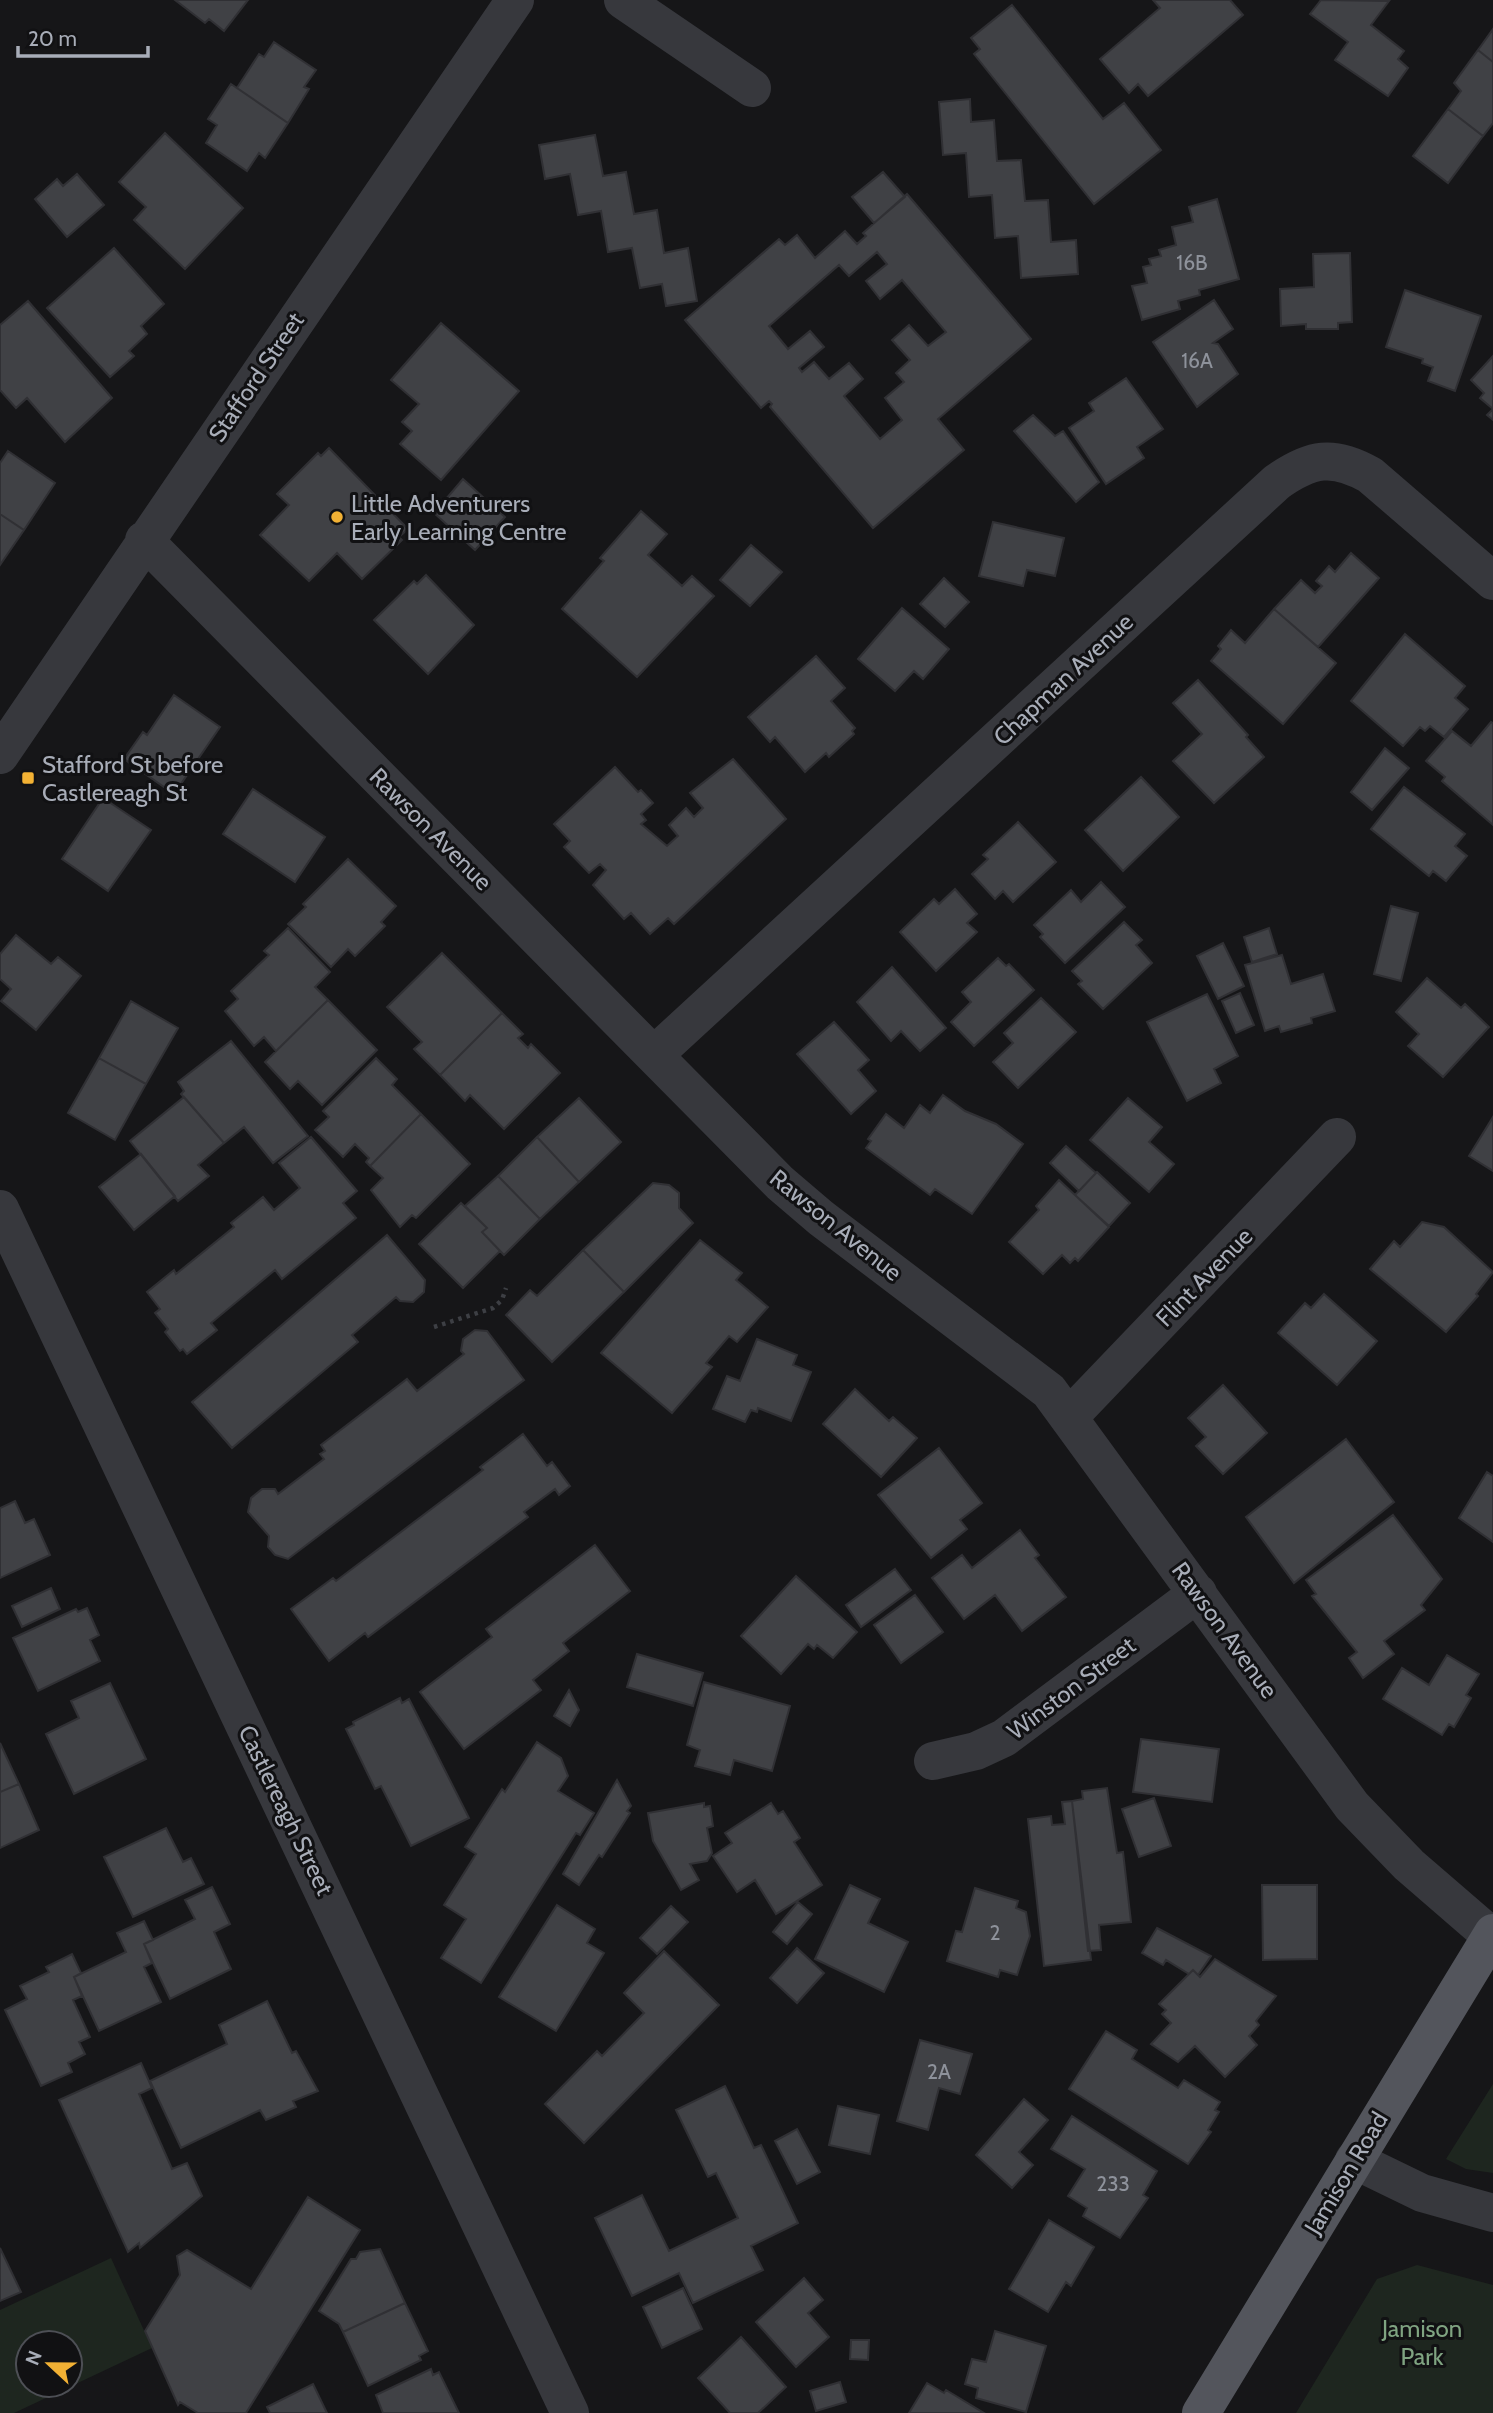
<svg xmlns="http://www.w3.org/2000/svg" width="1493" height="2413" viewBox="0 0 1493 2413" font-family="Cabin,sans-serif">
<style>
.green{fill:#1e261f;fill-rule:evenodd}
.building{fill:#404145;stroke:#303034;stroke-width:2;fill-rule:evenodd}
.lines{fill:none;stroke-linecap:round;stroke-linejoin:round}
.path{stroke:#3d3f44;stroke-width:4.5;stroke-dasharray:3.5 5;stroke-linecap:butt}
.minor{stroke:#37383d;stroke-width:38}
.major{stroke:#53555c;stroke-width:38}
.poi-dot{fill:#f2b134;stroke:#111113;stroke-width:2.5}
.labels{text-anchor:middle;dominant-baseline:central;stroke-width:6;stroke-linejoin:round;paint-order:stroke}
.number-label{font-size:21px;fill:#8e929b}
.street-label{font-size:24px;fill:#a8adb8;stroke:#111113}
.poi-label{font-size:24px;fill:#a8adb8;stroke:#111113;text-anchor:start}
.park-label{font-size:24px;fill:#7fa381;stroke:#111113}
</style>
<rect width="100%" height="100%" fill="#161618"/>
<path class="green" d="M1493,2084V2173L1466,2169L1446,2159Z
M111,2258L152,2348L14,2413H0V2310ZM28,2343H70V2385H28Z
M1417,2265L1493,2285V2413H1296L1377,2279Z"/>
<path class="building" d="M175,0H248L224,31L209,19L205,23Z
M1153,0H1230L1243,15L1148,96L1138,84L1129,93L1100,59L1160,8Z
M1321,0L1389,1L1371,25L1404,51L1398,59L1408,68L1388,96L1335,60L1348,42L1310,14Z
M1012,5L1103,119L1124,103L1161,150L1094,204L974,54L980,49L971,38Z
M1493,29V62L1478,50Z
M274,42L316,70L304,87L309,89L288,123L237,88L259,54L264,57Z
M1478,50L1493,62V123L1483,136L1448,109L1461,91L1454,83Z
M231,84L288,123L265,158L259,153L247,171L206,143L217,125L208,119Z
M970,99L971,122L994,120L997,161L1021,160L1025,201L1048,200L1051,242L1076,240L1078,274L1021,278L1018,236L995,238L992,195L969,197L966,153L943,155L939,102Z
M1448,109L1483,136L1448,183L1413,156Z
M165,133L243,208L185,269L134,220L146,207L119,182Z
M595,135L603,176L626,172L634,214L657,210L664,253L688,248L697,301L666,306L662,284L640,288L632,248L608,252L601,211L578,215L570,174L545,179L539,145Z
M883,172L905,197L874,223L852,197Z
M77,174L104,205L67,237L35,199L57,179L63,186Z
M907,194L1031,339L938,419L964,450L873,528L770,407L772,404L769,401L761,408L685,320L779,239L785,245L797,235L815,258L845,231L857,244L866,236L863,233ZM877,252L887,264L866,281L880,299L902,280L946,332L928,346L909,325L892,340L910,360L896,373L904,382L885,398L902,420L880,439L844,396L863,379L849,363L829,379L814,362L802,372L799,368L824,347L810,331L788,349L769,326L839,265L849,276Z
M1217,199L1239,279L1199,290L1200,295L1178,301L1180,309L1142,320L1132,286L1147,283L1143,267L1151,265L1149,259L1161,256L1159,250L1176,245L1172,227L1193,222L1189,207Z
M114,248L164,304L141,326L147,334L129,351L134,356L110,377L47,308Z
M1350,253L1352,322L1338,323V329H1306V324L1281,326L1280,289L1314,287L1313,254Z
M1405,290L1481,316L1455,391L1428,381L1433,367L1422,363L1423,359L1386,347Z
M1214,300L1233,329L1213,343L1218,344L1238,374L1197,407L1153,342Z
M28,301L112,398L65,442L27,398L16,408L0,390V325Z
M441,323L519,391L441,480L400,444L412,431L402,422L419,404L391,380Z
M1493,356V420L1487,415L1493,409L1480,398L1484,393L1471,380Z
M1126,378L1163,429L1137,447L1144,458L1106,484L1069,428L1094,411L1089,403Z
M1033,415L1055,436L1063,431L1099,482L1076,502L1014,431Z
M329,448L408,529L399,537L402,540L362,579L337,553L309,581L260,535L289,505L277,494L318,453L321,456Z
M8,451L55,483L24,530L0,514V463Z
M463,479L505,517L475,550L434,513Z
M641,511L667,534L648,555L682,586L692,576L714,596L637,677L562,609L604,561L600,558Z
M0,514L24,530L0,565Z
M993,522L1064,538L1055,576L1027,570L1023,586L979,576Z
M751,545L782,572L750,606L720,580Z
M1351,553L1379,578L1318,647L1274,609L1301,580L1315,593L1322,586L1316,581L1329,566L1335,572Z
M426,575L474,625L428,674L374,620L414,581L417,584Z
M944,578L969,602L945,627L920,604Z
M902,608L949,649L923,679L914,671L895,691L858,659Z
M1274,609L1336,663L1283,724L1211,661L1221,649L1218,646L1231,630L1245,643Z
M1405,634L1465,686L1455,698L1468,709L1444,737L1430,726L1425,731L1420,727L1403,746L1351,701Z
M816,656L845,688L831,701L855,728L852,731L854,734L829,757L826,753L805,772L775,737L770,742L748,717Z
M1198,680L1248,735L1246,737L1264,757L1214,803L1173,761L1202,734L1173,703Z
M174,695L220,727L174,794L124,759L143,732L147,735Z
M1491,722L1493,723V825L1442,781L1445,777L1426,761L1452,731L1471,746Z
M1385,748L1409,768L1372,810L1351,792Z
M733,759L786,819L674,924L668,918L650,934L631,913L624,919L593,885L606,870L600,864L589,873L564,847L570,841L554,824L615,767L638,792L641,790L653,803L641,814L646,820L641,824L667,846L678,836L669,825L686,808L694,817L703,808L690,793Z
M1141,777L1179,817L1123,871L1085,830Z
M1404,787L1465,834L1455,846L1467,856L1446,881L1433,871L1429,876L1371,829Z
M253,789L325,837L295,882L223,834Z
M103,798L151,830L108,891L62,859Z
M1018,822L1056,862L1013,902L1003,891L995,899L972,874L988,859L983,855Z
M348,859L396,906L381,922L385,926L355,956L348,949L331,967L288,924L306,907L303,904Z
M1101,882L1125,907L1065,963L1040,937L1043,934L1034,925L1071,890L1081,902Z
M955,889L977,914L967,923L977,932L936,971L900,932L934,899L939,904Z
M1391,906L1418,913L1401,981L1374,974Z
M1124,922L1142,940L1136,945L1152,963L1103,1009L1078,984L1082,981L1072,971Z
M288,928L330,972L315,987L328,1000L276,1051L264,1037L254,1046L225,1011L238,999L231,991L269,955L264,951Z
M1269,928L1277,954L1252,962L1244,937Z
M16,935L51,964L58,957L81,976L36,1030L1,1001L11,989L0,979V954Z
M1223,943L1244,986L1218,999L1197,956Z
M442,953L502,1013L440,1075L414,1049L422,1042L387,1007Z
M1282,955L1291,984L1323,974L1335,1011L1311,1018L1312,1023L1281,1032L1279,1026L1265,1031L1245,965Z
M998,958L1006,966L1009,964L1034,990L974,1046L951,1022L971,1002L962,992Z
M892,967L946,1028L920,1051L901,1031L891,1041L857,1002Z
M1427,978L1461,1008L1465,1004L1489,1027L1443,1077L1408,1046L1419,1034L1396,1012Z
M1240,993L1254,1025L1236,1033L1222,1001Z
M1207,994L1238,1056L1214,1069L1221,1083L1187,1101L1147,1022Z
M1041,998L1076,1032L1018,1088L993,1062L1013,1043L1004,1033Z
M328,1000L377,1050L322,1105L298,1081L290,1089L265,1062Z
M131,1001L178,1028L146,1084L99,1058Z
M502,1013L523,1034L518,1038L528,1048L531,1044L560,1073L504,1129L470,1095L465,1101L440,1075Z
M834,1022L869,1060L858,1070L876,1091L851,1114L797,1054Z
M231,1041L308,1136L273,1163L244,1127L224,1143L181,1094L184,1091L178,1082Z
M99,1058L146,1084L115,1140L68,1113Z
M376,1058L397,1079L392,1085L421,1114L370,1166L366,1162L369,1158L355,1144L343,1157L315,1130L329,1117L323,1111Z
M943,1095L965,1111L996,1124L1023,1144L972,1214L935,1189L930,1195L866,1148L871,1141L868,1139L886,1114L904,1128L920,1105L930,1113Z
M184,1097L224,1143L198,1165L209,1176L178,1201L130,1141Z
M579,1098L621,1142L579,1182L537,1137Z
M1128,1098L1162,1127L1149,1142L1174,1164L1149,1192L1090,1140Z
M421,1114L470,1164L416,1218L412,1215L400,1227L371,1190L383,1178L370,1166Z
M1493,1117V1171L1469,1156Z
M311,1137L357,1191L343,1203L356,1218L282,1279L275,1270L211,1323L217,1330L187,1354L183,1349L180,1351L165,1332L168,1329L155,1313L160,1309L147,1292L174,1270L176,1274L234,1227L231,1223L263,1197L274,1210L300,1188L279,1163Z
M537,1137L579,1182L540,1219L498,1176Z
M1066,1146L1096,1173L1079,1191L1050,1163Z
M141,1154L175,1196L134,1230L99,1187Z
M1097,1172L1130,1203L1109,1226L1075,1195Z
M498,1176L540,1219L504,1255L482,1232L487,1228L465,1206Z
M1059,1180L1109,1227L1078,1261L1075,1258L1070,1263L1062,1255L1043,1274L1009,1242L1039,1210L1036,1206Z
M653,1183L669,1185L679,1193V1208L693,1223L624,1292L583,1250Z
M461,1203L487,1228L482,1232L500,1251L463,1288L419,1244Z
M1422,1222L1444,1227L1493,1272L1476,1294L1478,1296L1446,1332L1370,1269L1394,1241L1400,1247Z
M387,1235L425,1280L424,1292L413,1302L400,1301L396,1297L352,1335L358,1342L232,1448L192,1402Z
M700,1240L742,1273L736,1280L768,1307L737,1342L729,1336L706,1363L712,1367L672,1413L601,1353Z
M583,1250L624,1292L552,1362L506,1315L530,1290L537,1296Z
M1324,1294L1377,1341L1337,1385L1278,1333L1305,1303L1311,1308Z
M475,1330L487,1331L524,1380L288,1559L275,1555L268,1547L269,1536L248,1512L251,1498L262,1489H275L278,1494L324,1459L320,1454L325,1451L321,1445L407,1379L417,1391L464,1354L461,1351L463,1339Z
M757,1339L797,1355L793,1365L811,1372L791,1421L758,1408L757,1412L751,1410L745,1422L713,1409L727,1376L740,1381Z
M1223,1385L1267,1433L1223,1474L1196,1446L1206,1437L1188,1418Z
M855,1389L889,1421L893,1417L917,1438L881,1477L823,1424Z
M523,1434L547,1466L552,1462L570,1486L559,1495L555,1489L524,1512L528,1517L368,1637L365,1633L329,1661L291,1609L333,1578L336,1581L483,1470L480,1467Z
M1346,1439L1394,1502L1294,1583L1246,1517Z
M939,1448L982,1503L960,1520L967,1529L931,1558L878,1495Z
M1487,1472L1493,1476V1542L1459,1518Z
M15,1501L25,1523L34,1519L50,1555L0,1578V1508Z
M1393,1515L1442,1579L1421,1605L1425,1610L1384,1641L1394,1654L1363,1678L1349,1658L1357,1652L1312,1596L1316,1594L1306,1580Z
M1020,1530L1039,1555L1035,1558L1066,1597L1022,1631L995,1595L964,1619L932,1578L962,1555L972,1568Z
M595,1545L630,1591L563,1643L569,1651L533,1680L541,1690L464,1749L420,1692L492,1637L486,1629Z
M895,1569L911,1590L861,1627L846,1605Z
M796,1576L857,1632L833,1658L817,1645L814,1649L808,1644L781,1674L741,1636Z
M51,1588L60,1609L22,1627L12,1606Z
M915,1595L943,1632L901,1663L874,1625Z
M87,1608L99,1635L90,1640L100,1661L38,1691L13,1638L76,1609L78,1612Z
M637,1654L703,1673L693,1706L627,1687Z
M1447,1655L1479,1674L1466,1695L1471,1698L1454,1727L1449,1724L1442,1735L1383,1699L1402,1668L1429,1685Z
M704,1682L790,1706L772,1771L734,1760L730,1775L695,1766L700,1750L687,1745Z
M110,1683L146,1759L74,1794L46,1734L79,1718L71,1701Z
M569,1690L579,1710L570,1726L554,1716Z
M400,1698L402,1703L409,1699L469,1818L411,1846L381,1786L375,1789L346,1729L354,1725L353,1722Z
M1141,1739L1219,1749L1212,1802L1133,1792Z
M537,1742L561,1758L568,1776L558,1791L594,1813L580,1835L576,1833L481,1983L441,1958L466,1919L444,1905L476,1854L465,1847L502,1789L505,1792Z
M0,1743L19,1784L0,1792Z
M617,1780L631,1806L627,1811L630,1813L602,1857L599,1855L579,1885L563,1874Z
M19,1784L39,1830L0,1848V1792Z
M1107,1788L1117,1853L1123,1852L1131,1922L1099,1925L1101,1950L1088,1951L1072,1801L1083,1799L1082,1791Z
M1154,1798L1171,1846L1139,1857L1122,1809Z
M1072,1801L1091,1960L1044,1966L1028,1819L1051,1816L1052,1825L1065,1824L1062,1802Z
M704,1803V1807L710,1806L713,1826L707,1828L712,1853L707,1861L690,1864L699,1880L681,1890L653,1841L648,1813Z
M771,1803L778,1814L783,1811L800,1838L794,1842L822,1885L776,1914L755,1880L737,1892L713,1856L732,1843L725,1833Z
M166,1828L183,1862L191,1858L204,1884L133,1917L104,1857Z
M850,1885L880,1899L868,1923L908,1942L884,1992L815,1959Z
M1262,1885H1317V1959L1263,1960Z
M212,1887L230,1924L214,1932L231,1969L170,1999L144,1944L195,1919L185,1900Z
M975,1888L1018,1901L1016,1908L1026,1912L1030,1936L1017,1975L1000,1970L998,1977L947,1961L956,1931L962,1932Z
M798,1902L812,1914L787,1944L773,1932Z
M557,1905L595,1929L587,1943L604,1953L556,2031L499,1997Z
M671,1906L688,1922L657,1954L640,1938Z
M144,1921L153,1940L144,1944L152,1963L144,1967L161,2002L99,2031L74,1977L126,1952L117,1933Z
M1157,1928L1211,1956L1198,1975L1193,1970L1189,1974L1166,1960L1163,1965L1142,1953Z
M797,1948L824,1973L797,2003L770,1978Z
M664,1951L719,2005L584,2143L545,2104L597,2051L602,2056L644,2013L624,1993Z
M72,1954L81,1973L74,1977L82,1996L73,2000L90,2037L79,2042L85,2054L68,2063L72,2072L41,2086L5,2010L27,1999L20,1986L49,1972L46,1967Z
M1215,1959L1276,1996L1256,2021L1259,2025L1249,2036L1257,2045L1225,2077L1195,2046L1178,2062L1151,2044L1171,2023L1162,2014L1166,2010L1159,2004L1193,1970L1200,1977Z
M267,2001L292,2053L296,2051L318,2091L293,2101L296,2107L266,2120L260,2110L181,2148L150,2081L227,2044L219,2025Z
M1106,2031L1137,2050L1132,2059L1178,2088L1184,2080L1220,2102L1215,2110L1219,2112L1208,2130L1211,2132L1188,2164L1069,2089Z
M920,2040L972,2054L960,2094L939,2088L928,2130L897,2121Z
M141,2063L152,2088L139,2094L172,2169L187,2163L202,2196L140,2248L139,2243L128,2252L59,2100Z
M725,2086L754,2148L761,2145L798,2223L751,2246L763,2270L693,2303L679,2273L632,2296L595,2218L642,2195L669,2251L738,2218L716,2173L708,2177L676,2110Z
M1024,2099L1048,2120L1019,2152L1033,2165L1012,2188L976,2155Z
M838,2106L879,2115L870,2154L829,2145Z
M1072,2116L1157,2171L1143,2195L1148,2198L1120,2238L1083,2216L1087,2208L1068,2196L1085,2169L1051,2149Z
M797,2129L820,2172L797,2184L775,2141Z
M308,2197L360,2230L246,2413H198L180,2402L178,2405L145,2331L180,2275L177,2256L187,2250L251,2289Z
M1049,2220L1094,2247L1071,2286L1066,2282L1048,2312L1009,2289Z
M0,2248L21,2292L0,2301Z
M380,2249L405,2303L343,2332L339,2324L319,2311L351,2259H356L360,2252Z
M804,2278L823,2300L808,2313L829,2337L796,2367L756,2322Z
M683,2288L702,2329L662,2348L643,2307Z
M405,2303L428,2351L419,2356L421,2360L368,2386L343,2332Z
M995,2331L1046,2346L1026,2412L976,2398L978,2388L965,2384L972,2359L986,2362Z
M741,2337L786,2387L758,2413H730L698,2378Z
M851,2340H869L868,2360L850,2359Z
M431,2369L433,2375L439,2372L459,2413H383L376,2395Z
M840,2382L846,2402L816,2411L810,2391Z
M927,2383L944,2393L946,2390L984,2413H909Z
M313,2384L327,2413H270L267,2407Z"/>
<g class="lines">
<path class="path" d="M434,1327L493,1308L502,1300L506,1288"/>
<path class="minor" d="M623,0L752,88
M144,540L780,1183L821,1218L1049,1391L1352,1806L1409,1865L1491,1936
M0,755L515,0
M654,1055L1277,482C1311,458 1333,454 1370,475L1493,581
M0,1209L570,2413
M1070,1416L1337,1137
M933,1761L976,1751L1004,1738L1198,1593
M1354,2160L1422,2193L1493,2213"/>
<path class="major" d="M1201,2413L1493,1933"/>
</g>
<g class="poi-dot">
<circle cx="337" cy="517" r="7"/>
<rect x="21" y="771" width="14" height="14" rx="3.5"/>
</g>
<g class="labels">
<g class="number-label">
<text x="1192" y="262">16B</text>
<text x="1197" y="360">16A</text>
<text x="995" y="1932">2</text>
<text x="939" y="2071">2A</text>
<text x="1113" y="2183">233</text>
</g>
<g class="street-label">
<text transform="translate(256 377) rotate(-56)">Stafford Street</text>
<text transform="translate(1063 679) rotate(-43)">Chapman Avenue</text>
<text transform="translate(431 829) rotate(45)">Rawson Avenue</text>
<text transform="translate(836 1225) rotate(39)">Rawson Avenue</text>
<text transform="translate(1204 1277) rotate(-46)">Flint Avenue</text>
<text transform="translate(1225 1630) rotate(54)">Rawson Avenue</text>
<text transform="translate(1071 1688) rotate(-37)">Winston Street</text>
<text transform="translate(286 1810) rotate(64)">Castlereagh Street</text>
<text transform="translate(1346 2173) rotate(-59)">Jamison Road</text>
</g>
<g class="poi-label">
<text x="351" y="503">Little Adventurers<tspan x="351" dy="28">Early Learning Centre</tspan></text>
<text x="42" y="764">Stafford St before<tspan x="42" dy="28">Castlereagh St</tspan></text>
</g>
<g class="park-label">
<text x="1422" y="2328">Jamison<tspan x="1422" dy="28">Park</tspan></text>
</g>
</g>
<g transform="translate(49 2364) rotate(292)"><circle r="33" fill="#111113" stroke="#4d4f55" stroke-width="2"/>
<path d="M0-5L12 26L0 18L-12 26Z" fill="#f2b134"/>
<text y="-10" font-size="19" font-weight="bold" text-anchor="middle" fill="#a8adb8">N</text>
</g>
<path d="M18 46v10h130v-10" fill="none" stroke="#a8adb8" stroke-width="3.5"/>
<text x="28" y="46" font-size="21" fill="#a8adb8" stroke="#111113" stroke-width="5" paint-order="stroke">20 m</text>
</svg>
